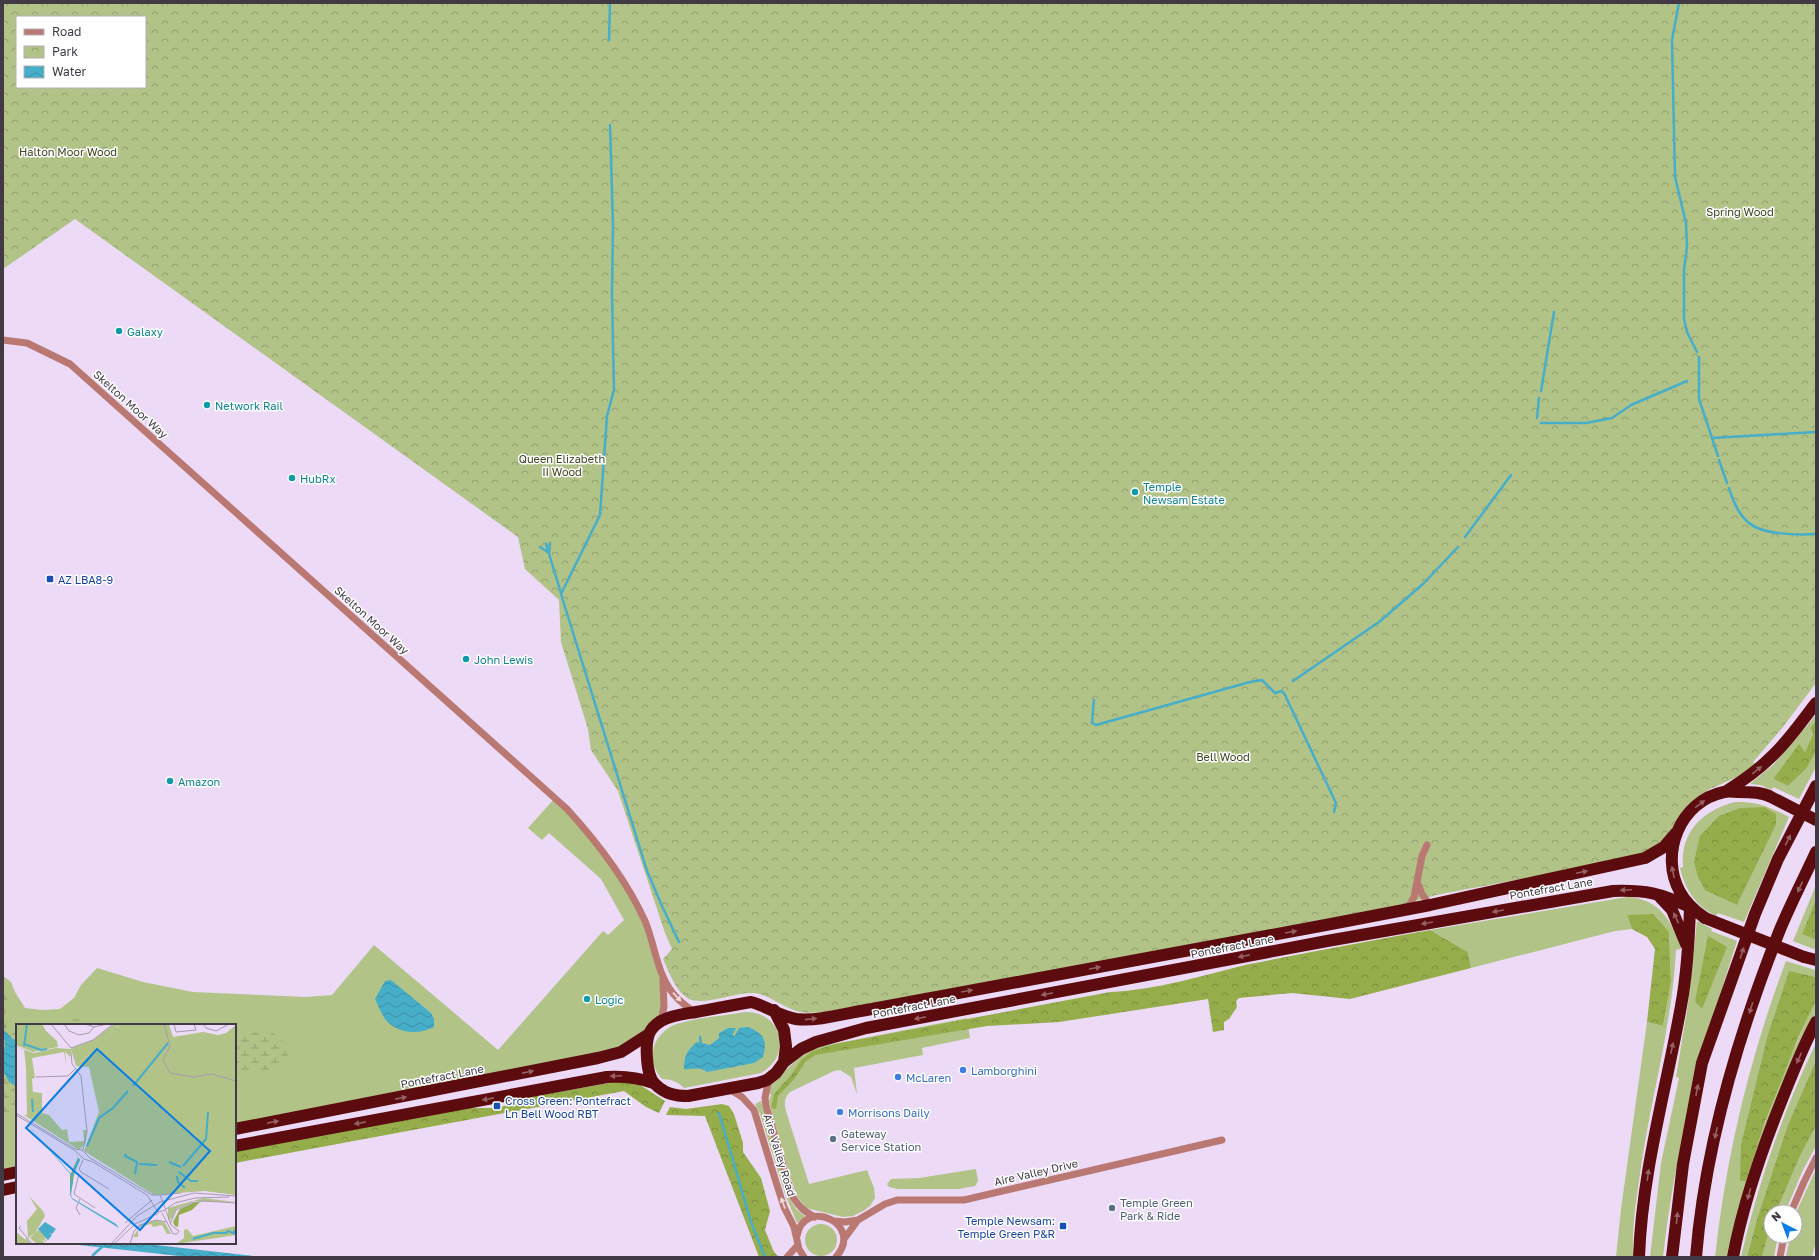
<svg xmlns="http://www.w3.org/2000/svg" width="1819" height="1260" viewBox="0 0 1819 1260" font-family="'Golos Text',sans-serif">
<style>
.grass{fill:#b2c388;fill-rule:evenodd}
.forest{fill:url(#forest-crowns)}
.wetland{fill:url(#wetland-marsh)}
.park{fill:url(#park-crowns);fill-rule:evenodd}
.water{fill:url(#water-waves)}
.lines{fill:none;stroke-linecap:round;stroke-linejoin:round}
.stream{stroke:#47aeca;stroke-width:2.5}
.street{stroke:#ba7872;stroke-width:7}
.highway{stroke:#5c0b0e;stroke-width:12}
.highway-bridge{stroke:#5c0b0e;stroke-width:12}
.oneway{fill:#956062}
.oneway2{fill:#eedddc}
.culture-dot{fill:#0f9aa8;stroke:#fff;stroke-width:1.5}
.transit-dot{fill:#1a4fb4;stroke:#fff;stroke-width:1.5}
.shop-dot{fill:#3f7fe0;stroke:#fff;stroke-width:1.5}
.service-dot{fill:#5c6f8a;stroke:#fff;stroke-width:1.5}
.labels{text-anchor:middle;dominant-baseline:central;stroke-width:3;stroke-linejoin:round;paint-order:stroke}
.park-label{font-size:11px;fill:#3c461e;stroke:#fff}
.culture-label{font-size:11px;fill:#0d838f;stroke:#fff;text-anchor:start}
.street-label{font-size:11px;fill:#413a45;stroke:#fff}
.transit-label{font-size:11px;fill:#164399;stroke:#fff;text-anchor:start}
.shop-label{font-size:11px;fill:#366cbe;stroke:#fff;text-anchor:start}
.service-label{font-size:11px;fill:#4e5e75;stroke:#fff;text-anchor:start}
.inset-river{fill:none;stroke:#47aeca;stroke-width:2}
.inset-road{fill:none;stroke:#a89ab0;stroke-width:1}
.view{fill:#0a7ee5;fill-opacity:0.15;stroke:#0a7ee5;stroke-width:2}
.inset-edge{fill:none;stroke:#413a45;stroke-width:2}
</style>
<defs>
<pattern id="forest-crowns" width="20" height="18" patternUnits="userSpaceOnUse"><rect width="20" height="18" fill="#95ad4b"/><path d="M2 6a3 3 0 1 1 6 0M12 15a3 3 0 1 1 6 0" fill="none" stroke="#7b8e40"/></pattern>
<pattern id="wetland-marsh" width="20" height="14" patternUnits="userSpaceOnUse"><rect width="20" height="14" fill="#b2c388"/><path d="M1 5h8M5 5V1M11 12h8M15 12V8" fill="none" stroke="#929f71"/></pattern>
<pattern id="park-crowns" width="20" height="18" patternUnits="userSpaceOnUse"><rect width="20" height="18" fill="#b2c388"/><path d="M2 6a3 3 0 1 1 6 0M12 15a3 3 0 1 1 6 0" fill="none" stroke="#929f71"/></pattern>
<pattern id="water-waves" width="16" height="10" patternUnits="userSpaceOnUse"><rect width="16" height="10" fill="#47aeca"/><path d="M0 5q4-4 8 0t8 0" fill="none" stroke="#3d8fa6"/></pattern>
</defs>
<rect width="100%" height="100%" fill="#ecdaf7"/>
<path class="grass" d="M1816,715V720L1810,728L1813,734L1805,752L1799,745L1773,779L1788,786L1806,769L1816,752V767L1799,799L1773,787L1772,790L1760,785L1750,784L1774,764Z
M555,798L601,847L645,921L663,978L661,1021L621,1052L235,1129V1025H17V1172L3,1175V976L11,982L15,992L25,1008L42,1010L60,1009L74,998L81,985L97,968L143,982L193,992L306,997L332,995L374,945L498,1050L603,931L608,935L624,920L601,879L549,833L542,840L528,828Z
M1735,802C1758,801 1769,807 1789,817L1744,922L1718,913L1716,916C1696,906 1685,890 1680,868L1683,867C1680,832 1703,810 1735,802ZM1776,814V825L1737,905Z
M1816,885V899L1802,934L1816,940V950L1793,941Z
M1627,897C1651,898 1665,911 1675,932C1678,938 1681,942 1681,949L1676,950C1672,1028 1649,1104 1639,1181C1635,1207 1632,1231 1633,1257H1616L1621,1209L1647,1022L1663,1026L1671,982L1669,932L1627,915L1632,929L1615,931L1471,968L1468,952L1430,930Z
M1697,921L1712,929L1711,931L1737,941C1703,1045 1675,1148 1663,1257H1650L1661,1163L1679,1078L1676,1077L1688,1004Z
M1786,961L1815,970L1816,968V977L1789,972L1767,1037L1741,1144V1181H1746C1765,1119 1787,1059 1816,1001V1015L1812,1023L1729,1257H1715C1726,1156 1750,1056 1786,961Z
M746,1012C782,1012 793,1055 761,1073L684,1088C678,1082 671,1079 662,1079C655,1071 651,1062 653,1051C654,1041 662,1032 670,1027C684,1019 728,1015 746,1012Z
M967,1018L970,1038L922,1048L923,1055L854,1068L857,1094L851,1077L840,1070L834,1071L790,1092C784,1098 784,1103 786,1111L809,1184L867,1170L874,1188L875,1198L870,1206L863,1211L853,1216L843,1217L806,1208L797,1196L792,1182L773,1119L769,1101L771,1094L767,1093L772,1083L801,1056L818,1047Z
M1816,1043V1060L1787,1127L1757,1219L1747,1257H1741C1758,1184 1783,1111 1816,1043Z
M761,1101L790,1199L796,1209L805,1216L797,1223L785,1194L760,1114L755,1104Z
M1816,1126V1146L1803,1170L1785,1212H1776L1801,1154Z
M976,1169L978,1181L975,1186L958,1189H898L889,1187L887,1184L891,1179L919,1178Z
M1816,1169V1242L1812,1257H1786L1790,1236H1795V1215Z
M805 1240a16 16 0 1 1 32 0a16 16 0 1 1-32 0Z
M1771,1224V1236H1778L1774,1257H1762Z"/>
<path class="forest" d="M1816,720V752L1806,769L1788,786L1773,779L1799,744L1805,752L1813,734L1810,728Z
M1764,807L1776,814V825L1737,905L1705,890L1698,877L1694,862L1700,836L1719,816L1740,808Z
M1816,899V940L1802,934Z
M1653,914L1669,932L1671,982L1663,1026L1647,1022L1655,949L1647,937L1632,929L1627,915Z
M1430,930L1468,952L1471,968L1350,999L1292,993L1239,998L1236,1001L1237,1007L1229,1019L1224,1022V1030L1213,1032L1208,999L1059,1022L987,1026L815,1055L805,1062L795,1078L778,1096L776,1109L771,1108L774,1094L791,1075L802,1059L813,1051L835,1044L1110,992C1158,990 1203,975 1250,964C1310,952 1370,941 1430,930Z
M1708,936L1727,947L1702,1009L1695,1001Z
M1789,971L1816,977V1001L1798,1038L1765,1122L1746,1181H1740L1741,1144L1767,1037Z
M1816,1060V1126L1801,1154L1776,1212H1771V1224L1762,1257H1747L1757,1219L1787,1127Z
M621,1081L640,1085L665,1101L659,1113L646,1107L624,1091L235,1163V1151L467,1108H492L510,1105L530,1097Z
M722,1104L729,1106L734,1114L743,1143V1152L761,1178L770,1211L765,1230L774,1252L779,1257H759L705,1116L666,1115L670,1107L686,1109Z"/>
<path class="wetland" d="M3,985C13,995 4,1009 5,1020C5,1023 7,1027 8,1030L17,1033V1040L13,1039L3,1029Z
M81,1018L94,1025H47Z
M248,1033C255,1033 267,1030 273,1033C285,1040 295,1056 281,1065C278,1067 275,1070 273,1070C263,1072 246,1069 235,1070V1035Z
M3,1071L9,1082L17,1087V1112L3,1119Z"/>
<path class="park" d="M3,3H1816V683L1783,727L1753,762L1756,765L1735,778L1710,789L1698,797L1682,812L1671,830L1659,844L1633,858L1436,895L1402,905L901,999C880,1003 860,1006 840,1009C827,1011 813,1014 801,1012C783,1009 770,994 753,993C735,992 705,1006 689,999C676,992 669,972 663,959L672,949L665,933L618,791L591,750L588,729L561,642L559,600L525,569L518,537L75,219L3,269ZM17,17H145V87H17Z"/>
<path class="water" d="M391,980L431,1013L434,1019V1027C418,1035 397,1034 385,1019C381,1013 378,1005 375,999L385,981Z
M748,1027C763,1033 768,1040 763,1057L754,1063L707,1072C699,1066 693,1070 684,1069C684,1056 687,1050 697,1042L710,1045L719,1038V1033L728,1028H736L733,1034L734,1037L739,1028Z
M3,1029L13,1039L17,1040V1087L9,1082L3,1071V1053L5,1045Z
M61,1243H138L263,1257H188Z"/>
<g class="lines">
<path class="stream" d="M1679,3L1672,40L1675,177L1686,223L1687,247L1684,270V319L1687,332L1697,352
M609,40L610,3
M610,125L613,225L612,294L614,390L607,416L600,515L561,594L647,871L662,906L679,942
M1699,357V399L1718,456
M1541,391L1554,312
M1537,418L1539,398
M1541,423H1586L1612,418L1631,405L1687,381
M1712,438L1816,432
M1719,460L1727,483
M1729,488C1733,501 1738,514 1749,523C1763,535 1798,535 1816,534
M1465,537L1511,475
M546,544L561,593
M540,547L549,553L550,543
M1293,681L1379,622L1423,584L1458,547
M1094,700L1092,723L1096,725L1250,682L1262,680L1275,693L1282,691L1285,695L1336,803L1334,812
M700,1037L701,1045
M719,1113L751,1222L765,1257
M93,1255L103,1246"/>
<path class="street" d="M3,340L27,343L70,364L567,809C598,843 626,879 645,921C656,947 657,979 678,999C683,1004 689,1008 694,1012
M1418,884L1422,894L1430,905
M1407,909L1414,897L1422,856L1427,845
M661,1021L664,1007L663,980
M769,1078L765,1098L766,1106L791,1193C797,1205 803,1211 815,1217
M729,1089L742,1097L754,1110L776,1182L784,1207L794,1227L799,1249L804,1257
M1791,1212L1804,1182L1816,1158
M834,1221L845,1222L858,1220L885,1204L897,1200H964L1222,1140
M797,1236C804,1196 865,1224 836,1257
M844,1239L858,1220
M787,1257L797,1246
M1780,1257L1784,1236"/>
<path class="highway" d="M1725,792C1741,782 1757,771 1770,758C1788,742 1801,722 1816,703
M1658,895L1672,910L1686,944
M1705,918C1695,911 1686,903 1680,892C1659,854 1680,801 1724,792C1729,791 1734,792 1739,792C1749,792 1760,792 1769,796
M1804,957L1816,960
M774,1010L784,1030L786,1046L784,1062L776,1073L767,1080L758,1083L688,1096C675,1096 665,1094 655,1084C646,1076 645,1045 649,1034C651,1029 656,1024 661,1021C672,1015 684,1014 696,1012C714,1009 732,1005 751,1002C766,1006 780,1016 796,1019C817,1022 851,1012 872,1009L1331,924L1430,905L1645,858L1664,847L1676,833
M784,1062L801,1049L816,1042L866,1028L1327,941L1613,891C1647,890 1659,893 1690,907
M235,1129L598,1058L621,1052L649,1034
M235,1146L607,1077C624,1076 637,1077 653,1083
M3,1175L17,1172
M3,1190L17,1187
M1639,1257C1642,1172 1666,1090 1681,1006C1687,974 1689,940 1690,907
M1672,1257L1683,1164L1702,1063L1755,914L1778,859L1816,786
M1696,1257C1705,1145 1738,1035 1779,932C1790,905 1804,878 1816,852
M1733,1257C1743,1203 1762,1149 1783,1097C1793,1072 1803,1046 1816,1022"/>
<path class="highway-bridge" d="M1769,796L1816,820
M1705,918L1804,957"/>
</g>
<defs><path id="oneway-solid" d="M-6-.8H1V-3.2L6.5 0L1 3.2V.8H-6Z"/></defs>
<g class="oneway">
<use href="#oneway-solid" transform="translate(1757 770) rotate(-39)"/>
<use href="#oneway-solid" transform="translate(1700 804) rotate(-37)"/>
<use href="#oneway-solid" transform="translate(1788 840) rotate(-63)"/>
<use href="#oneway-solid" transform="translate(1582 872) rotate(-12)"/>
<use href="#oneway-solid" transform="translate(1673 872) rotate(-101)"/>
<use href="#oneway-solid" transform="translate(1800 887) rotate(115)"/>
<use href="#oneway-solid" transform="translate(1626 890) rotate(178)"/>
<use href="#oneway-solid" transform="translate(1498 911) rotate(170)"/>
<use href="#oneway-solid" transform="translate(1676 918) rotate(-115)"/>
<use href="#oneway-solid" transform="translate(1427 923) rotate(170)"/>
<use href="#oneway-solid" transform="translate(1291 932) rotate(-10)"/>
<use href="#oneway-solid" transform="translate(1742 953) rotate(-72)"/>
<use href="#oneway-solid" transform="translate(1244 956) rotate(169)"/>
<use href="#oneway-solid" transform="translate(1095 968) rotate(-10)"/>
<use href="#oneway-solid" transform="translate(967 991) rotate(-10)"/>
<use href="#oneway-solid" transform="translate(1047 994) rotate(169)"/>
<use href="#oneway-solid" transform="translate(1751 1008) rotate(107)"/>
<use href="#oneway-solid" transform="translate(920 1018) rotate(169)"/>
<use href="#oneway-solid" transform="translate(811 1019) rotate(-6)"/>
<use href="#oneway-solid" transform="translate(1672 1048) rotate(-78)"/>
<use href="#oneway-solid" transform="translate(1799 1058) rotate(115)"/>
<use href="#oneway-solid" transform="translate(528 1072) rotate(-11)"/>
<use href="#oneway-solid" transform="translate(616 1076) rotate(178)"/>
<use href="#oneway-solid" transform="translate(1697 1090) rotate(-79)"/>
<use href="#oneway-solid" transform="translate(401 1098) rotate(-11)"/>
<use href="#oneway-solid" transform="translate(488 1099) rotate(169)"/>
<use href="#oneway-solid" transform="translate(273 1122) rotate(-11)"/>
<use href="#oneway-solid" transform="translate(360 1123) rotate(169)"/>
<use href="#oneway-solid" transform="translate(1716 1133) rotate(102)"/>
<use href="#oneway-solid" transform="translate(1648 1175) rotate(-82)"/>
<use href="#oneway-solid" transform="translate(1749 1194) rotate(105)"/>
<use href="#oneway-solid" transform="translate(1677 1218) rotate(-84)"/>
</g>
<g class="oneway2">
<use href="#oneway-solid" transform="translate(677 997) rotate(47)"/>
<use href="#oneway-solid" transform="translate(783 1203) rotate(-110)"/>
</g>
<g class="culture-dot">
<circle cx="119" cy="331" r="4"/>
<circle cx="207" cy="405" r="4"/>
<circle cx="292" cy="478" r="4"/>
<circle cx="1135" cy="492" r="4"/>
<circle cx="466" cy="659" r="4"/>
<circle cx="170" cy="781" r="4"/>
<circle cx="587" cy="999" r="4"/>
</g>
<g class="transit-dot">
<rect x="46" y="575" width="8" height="8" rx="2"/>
<rect x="493" y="1102" width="8" height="8" rx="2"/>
<rect x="1059" y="1222" width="8" height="8" rx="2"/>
</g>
<g class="shop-dot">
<circle cx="963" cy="1070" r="4"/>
<circle cx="898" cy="1077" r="4"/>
<circle cx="840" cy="1112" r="4"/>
</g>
<g class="service-dot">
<circle cx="833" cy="1139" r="4"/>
<circle cx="1112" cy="1208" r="4"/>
</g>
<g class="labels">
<g class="park-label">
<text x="68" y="151">Halton Moor Wood</text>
<text x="1740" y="211">Spring Wood</text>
<text x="562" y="458">Queen Elizabeth<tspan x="562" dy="13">II Wood</tspan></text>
<text x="1223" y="756">Bell Wood</text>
</g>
<g class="culture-label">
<text x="127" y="331">Galaxy</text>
<text x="215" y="405">Network Rail</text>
<text x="300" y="478">HubRx</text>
<text x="1143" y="486">Temple<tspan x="1143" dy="13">Newsam Estate</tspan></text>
<text x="474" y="659">John Lewis</text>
<text x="178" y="781">Amazon</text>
<text x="595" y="999">Logic</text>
</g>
<g class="street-label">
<text transform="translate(131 404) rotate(42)">Skelton Moor Way</text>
<text transform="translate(372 620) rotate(42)">Skelton Moor Way</text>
<text transform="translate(1551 888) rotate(-10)">Pontefract Lane</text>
<text transform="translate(1232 946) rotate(-11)">Pontefract Lane</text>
<text transform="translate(914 1006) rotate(-11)">Pontefract Lane</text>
<text transform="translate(442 1076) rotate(-11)">Pontefract Lane</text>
<text transform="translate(780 1155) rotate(73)">Aire Valley Road</text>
<text transform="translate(1036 1172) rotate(-13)">Aire Valley Drive</text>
</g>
<g class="transit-label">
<text x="58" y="579">AZ LBA8-9</text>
<text x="505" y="1100">Cross Green: Pontefract<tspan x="505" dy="13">Ln Bell Wood RBT</tspan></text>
<text x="1055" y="1220" text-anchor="end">Temple Newsam:<tspan x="1055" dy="13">Temple Green P&amp;R</tspan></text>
</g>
<g class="shop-label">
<text x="971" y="1070">Lamborghini</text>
<text x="906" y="1077">McLaren</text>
<text x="848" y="1112">Morrisons Daily</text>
</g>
<g class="service-label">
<text x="841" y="1133">Gateway<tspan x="841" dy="13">Service Station</tspan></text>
<text x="1120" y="1202">Temple Green<tspan x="1120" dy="13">Park &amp; Ride</tspan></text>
</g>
</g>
<g transform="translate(16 1024)">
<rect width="220" height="220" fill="#ecdaf7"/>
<path d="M98,0H102L104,3L100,2L88,15L74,22L72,31L60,41L55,26L54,33L49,27L51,43L48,28L16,34L19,54L16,55L17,68L26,69V89L33,91L46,106L51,105L53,118L68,117L67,106H71L70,119L63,126L8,91H11L10,44L8,25L0,23L18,29L40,24L54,25L79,15ZM13,172L27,187L29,192L19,209L12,214L11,197L21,185ZM187,174L220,178L178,177L160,185L156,194L152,196V184ZM140,196L149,199L155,210H151L146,201L137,203L135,200L126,202L122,206V213H117L125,201ZM220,202V211L160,220L168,214V206L171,205L177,212ZM22,206L34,213L32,216L28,213L31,218L25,215L30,220H21L14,214ZM0,208L10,216V213L15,220H0Z" fill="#b2c388"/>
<path d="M60,131L64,136L59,146L54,173V151L62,134ZM179,178H184L176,186L163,191L162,203L159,202L157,198L164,185Z" fill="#95ad4b"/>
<path d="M22,77L26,86L24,90L40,105V107L29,101L28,97L18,95L23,89L20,86Z" fill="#b2c388"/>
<path d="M0,0H26L30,7L41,17L42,23L17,28L0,21ZM102,0H153L157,13L187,8L202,11L210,9L220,1V171L188,167L138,171L68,127L83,88L73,43L59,42L72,31L73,19L83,14L88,15L100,2L103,4Z" fill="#b2c388"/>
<path d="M10,99L56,151L57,157L55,170L56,174L100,200L103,204L56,175L54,170L55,151ZM29,198L40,205L36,210L33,209L36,211L32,216L22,205Z" fill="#47aeca"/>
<path class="inset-river" d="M8,20L25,26L31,25M8,22L11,0M117,62L152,19M16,75L17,88M71,122L83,94L97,84L112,67M110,130L109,132L121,138L119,150M153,138L165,143M123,140L141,141M167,142L190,115L192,88M163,148L175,157H182M56,152L63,135M161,152L162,158L169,164M177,215L197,209H210L212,207L219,210L218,207L220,206"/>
<path class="inset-road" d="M35,0L55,24L77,16L97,0M48,0L53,7L63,11L73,9L78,3M69,0L78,3L91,0M148,0L154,22L147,36L154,49L177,53L196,50L220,57M158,0L160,8L180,6L178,0M187,0L190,4L200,7L213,0M55,28L56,40L65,52L71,107L67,126M20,53L52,52L60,44M0,89L59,125L66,126L74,134L124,164L136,171H144L150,186L142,188L131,171L77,138L68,135L58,126L0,91M67,136L63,145L65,148L93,165M63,150L58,170L79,184M144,171L165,169M150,185L159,179L179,174L213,173M146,189L157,210H161L163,207L155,201L150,187M64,191L60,184L64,175M109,199L136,176M154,200L160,186L175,179L188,177L220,179M5,202L3,204L16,220M95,220L121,192L144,178L178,169L220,172M98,220L119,200L143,189M114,220L118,207L124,201L140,196L150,198"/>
<path class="view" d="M81,25L194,127L124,206L10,104Z"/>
<rect width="220" height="220" class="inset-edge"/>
</g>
<rect width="1819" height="1260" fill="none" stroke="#413a45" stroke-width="8"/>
<rect x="16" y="16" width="130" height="72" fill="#ffffff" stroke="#b3b0b5"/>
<rect x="24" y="29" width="20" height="6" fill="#ba7872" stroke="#b3b0b5"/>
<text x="52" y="36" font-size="12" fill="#413a45">Road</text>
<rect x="24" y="46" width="20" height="12" fill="url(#park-crowns)" stroke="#b3b0b5"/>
<text x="52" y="56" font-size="12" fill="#413a45">Park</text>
<rect x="24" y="66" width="20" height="12" fill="url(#water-waves)" stroke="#b3b0b5"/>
<text x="52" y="76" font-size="12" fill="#413a45">Water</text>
<g transform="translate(1783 1224) rotate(318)"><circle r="19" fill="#ffffff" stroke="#b3b0b5"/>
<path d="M0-3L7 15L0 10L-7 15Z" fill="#0a7ee5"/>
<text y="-6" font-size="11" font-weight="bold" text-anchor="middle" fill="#413a45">N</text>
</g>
</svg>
